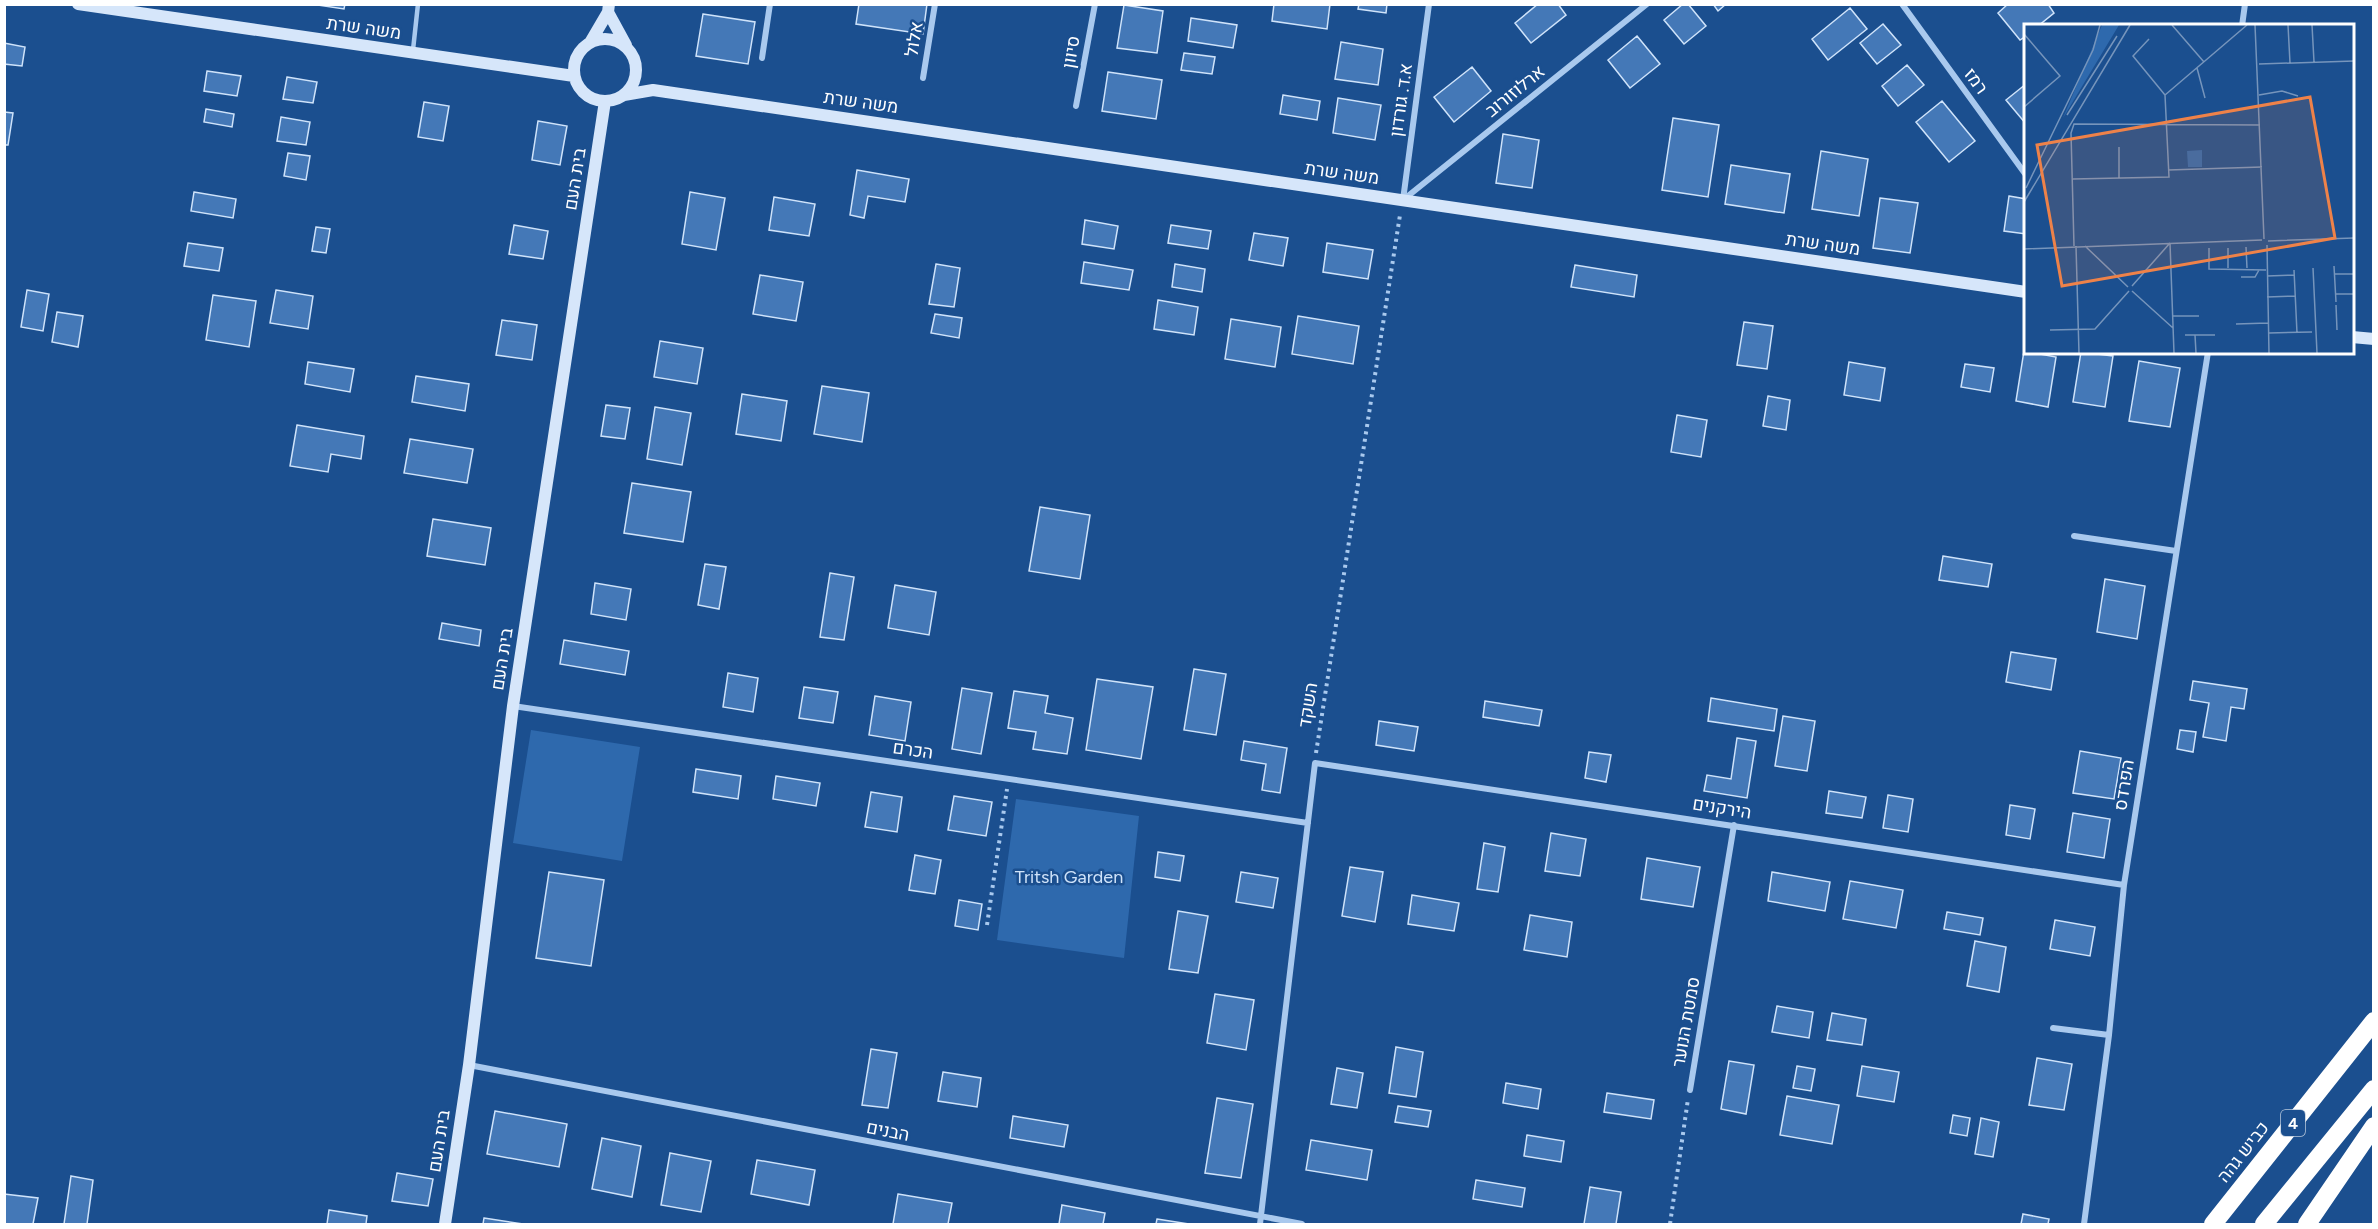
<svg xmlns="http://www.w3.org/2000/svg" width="2378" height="1229" viewBox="0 0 2378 1229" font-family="Figtree,Heebo,sans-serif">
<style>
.green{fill:#2e69ad}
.building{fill:#4478b7;stroke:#cfe3fa;stroke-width:1.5}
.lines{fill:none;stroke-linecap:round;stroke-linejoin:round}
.path{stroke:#a9c9ee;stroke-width:4;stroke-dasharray:3 4.5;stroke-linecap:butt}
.lane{stroke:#a9c9ee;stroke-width:4.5}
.street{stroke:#a9c9ee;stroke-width:6}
.secondary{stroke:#d6e6fa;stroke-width:12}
.highway{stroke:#fff;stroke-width:18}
.labels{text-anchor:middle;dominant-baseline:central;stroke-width:5;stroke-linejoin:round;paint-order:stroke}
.shield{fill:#1b4f8f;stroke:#bbcadd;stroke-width:1.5}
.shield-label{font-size:16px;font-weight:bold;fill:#fff}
.street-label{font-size:18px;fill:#fff;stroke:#1b4f8f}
.park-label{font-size:18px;fill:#cfe3fa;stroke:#1b4f8f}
.inset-road{fill:none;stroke:#7695bc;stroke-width:1.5}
.view{fill:#ee8249;fill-opacity:0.15;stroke:#ee8249;stroke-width:3}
.inset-edge{fill:none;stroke:#fff;stroke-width:3}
</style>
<rect width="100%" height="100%" fill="#1b4f8f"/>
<path class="green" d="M531,730L640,747L622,861L513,843Z
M1016,799L1139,816L1124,958L997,940Z"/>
<path class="building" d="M311,4H345L344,9Z
M859,4H927L923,34L856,24Z
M1274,4H1330L1327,29L1272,21Z
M1359,4H1387L1386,13L1358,9Z
M1538,4H1558L1566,15L1531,43L1515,23Z
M1683,4H1688L1706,26L1684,44L1664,20Z
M1713,4H1726L1718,11Z
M2008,4H2048L2054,13L2038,26H2026V36L2020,40L1998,13Z
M1124,5L1163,11L1157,53L1117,48Z
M1850,8L1867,29L1828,60L1812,39Z
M703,14L755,22L748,64L696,56Z
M1191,18L1237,25L1233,48L1188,41Z
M1883,24L1901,45L1877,64L1860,43Z
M1637,36L1660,64L1630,88L1608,60Z
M1341,42L1383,49L1378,85L1335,79Z
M4,43L25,47L22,66L4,64Z
M1184,53L1215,57L1212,74L1181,70Z
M1907,65L1924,85L1898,106L1882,86Z
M1472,67L1491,91L1454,122L1434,97Z
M207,71L241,76L237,96L204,91Z
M1108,72L1162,80L1156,119L1102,111Z
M287,77L317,82L313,103L283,99Z
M2026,84V124L2006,100Z
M1283,95L1320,101L1317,120L1280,114Z
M1338,98L1381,105L1375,140L1333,133Z
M1942,101L1975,141L1949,162L1916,122Z
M424,102L449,106L443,141L418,137Z
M206,109L234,114L232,127L204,122Z
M4,112L13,113L8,145H4Z
M281,117L310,122L306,145L277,141Z
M1673,118L1719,125L1708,197L1662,190Z
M538,121L567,126L560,165L532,160Z
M1503,134L1539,140L1532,188L1496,183Z
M1821,151L1868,159L1859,216L1812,209Z
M288,153L310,156L306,180L284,176Z
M1731,165L1790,174L1784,213L1725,204Z
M857,170L909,179L905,202L868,196L864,218L850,215Z
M194,192L236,199L233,218L191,211Z
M690,192L725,198L716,250L682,244Z
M2009,196L2026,199V234L2004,231Z
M774,197L815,204L809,236L769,230Z
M1880,198L1918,203L1910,253L1873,248Z
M1085,220L1118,226L1114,249L1082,244Z
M514,225L548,231L543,259L509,254Z
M1171,225L1211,231L1208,249L1168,243Z
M316,227L330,229L326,253L312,251Z
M1254,233L1288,238L1283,266L1249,260Z
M188,243L223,248L219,271L184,266Z
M1327,243L1373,250L1368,279L1323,272Z
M1084,262L1133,270L1129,290L1081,283Z
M936,264L960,268L954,307L929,304Z
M1175,264L1205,269L1202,292L1172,287Z
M1575,265L1637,275L1634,297L1571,287Z
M760,275L803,282L796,321L753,314Z
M27,290L49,294L43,331L21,327Z
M276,290L313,296L308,329L270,323Z
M213,295L256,301L249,347L206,340Z
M1158,300L1198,307L1194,335L1154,329Z
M57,312L83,316L78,347L52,342Z
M935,314L962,318L959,338L931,333Z
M1298,316L1359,326L1353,364L1292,354Z
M1231,319L1281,327L1275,367L1225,359Z
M502,320L537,325L532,360L496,355Z
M1744,322L1773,326L1767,369L1737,365Z
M660,341L703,348L697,384L654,377Z
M2024,351L2056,357L2048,407L2016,401Z
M2081,352L2113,356L2105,407L2073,402Z
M2139,361L2180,368L2170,427L2129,421Z
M308,362L354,369L350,392L305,384Z
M1849,362L1885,368L1880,401L1844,395Z
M1965,364L1994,368L1990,392L1961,387Z
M416,376L469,384L465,411L412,402Z
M822,386L869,393L862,442L814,434Z
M742,394L787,401L781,441L736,434Z
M1768,396L1790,400L1786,430L1763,426Z
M606,405L630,408L625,439L601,436Z
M655,407L691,413L682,465L647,459Z
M1677,415L1707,420L1701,457L1671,452Z
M297,425L364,436L361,459L331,454L328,472L290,466Z
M410,439L473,449L467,483L404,473Z
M632,483L691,492L683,542L624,533Z
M1040,507L1090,515L1080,579L1029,571Z
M433,519L491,528L485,565L427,556Z
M1943,556L1992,564L1988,587L1939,580Z
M705,564L726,567L719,609L698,605Z
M830,573L854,577L844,640L820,637Z
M2105,579L2145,586L2137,639L2097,632Z
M595,583L631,589L626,620L591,614Z
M895,585L936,592L929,635L888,628Z
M442,623L481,630L479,646L439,639Z
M564,640L629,651L625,675L560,664Z
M2011,652L2056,659L2051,690L2006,682Z
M1194,669L1226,674L1216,735L1184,730Z
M728,673L758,678L753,712L723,707Z
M1097,679L1153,687L1141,759L1086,750Z
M2193,681L2247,689L2244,709L2231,707L2226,741L2203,737L2209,703L2190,700Z
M804,687L838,692L833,723L799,718Z
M962,688L992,693L981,754L952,749Z
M1014,691L1048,696L1045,713L1073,718L1067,754L1033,749L1036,732L1008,728Z
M875,696L911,702L905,741L869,735Z
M1711,698L1777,709L1774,731L1708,721Z
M1485,701L1542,710L1539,726L1483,717Z
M1783,716L1815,721L1807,771L1775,766Z
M1379,721L1418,727L1414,751L1376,745Z
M2180,730L2196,732L2193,752L2177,749Z
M1737,738L1756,741L1747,798L1704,791L1707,775L1731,779Z
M1244,741L1287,748L1280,793L1262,790L1266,764L1241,760Z
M2080,751L2121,758L2114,799L2073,793Z
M1589,752L1611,755L1606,782L1585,778Z
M696,769L741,776L738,799L693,792Z
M776,776L820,783L816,806L773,799Z
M1829,791L1866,797L1862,818L1826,813Z
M871,792L902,797L897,832L865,827Z
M1888,795L1913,799L1908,832L1883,828Z
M954,796L992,802L986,836L948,830Z
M2010,805L2035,809L2030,839L2006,835Z
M2073,813L2110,819L2104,858L2067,852Z
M1551,833L1586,839L1580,876L1545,871Z
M1484,843L1505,847L1498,892L1477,889Z
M1158,852L1184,856L1180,881L1155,877Z
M915,855L941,860L935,894L909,890Z
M1647,858L1700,867L1693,907L1641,899Z
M1350,867L1383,872L1375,922L1342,916Z
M549,872L604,880L591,966L536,958Z
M1241,872L1278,878L1273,908L1236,902Z
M1772,872L1830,882L1825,911L1768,901Z
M1850,881L1903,890L1896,928L1843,919Z
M1412,895L1459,903L1454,931L1408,924Z
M959,900L982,904L978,930L955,926Z
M1178,911L1208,916L1198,973L1169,969Z
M1947,912L1983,918L1980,935L1944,929Z
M1530,915L1572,922L1567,957L1524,950Z
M2055,920L2095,927L2090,956L2050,949Z
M1975,941L2006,947L1999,992L1967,986Z
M1215,994L1254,1000L1246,1050L1207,1043Z
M1777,1006L1813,1012L1809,1038L1772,1032Z
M1832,1013L1866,1019L1862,1045L1827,1040Z
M1396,1047L1423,1052L1416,1097L1389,1093Z
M871,1049L897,1053L888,1108L862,1105Z
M2037,1058L2072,1064L2064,1110L2029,1105Z
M1729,1061L1754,1065L1746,1114L1721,1109Z
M1797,1066L1815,1069L1811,1091L1793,1088Z
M1862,1066L1899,1072L1894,1102L1857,1096Z
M1337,1068L1363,1073L1357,1108L1331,1104Z
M943,1072L981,1078L977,1107L938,1101Z
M1506,1083L1541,1089L1538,1109L1503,1103Z
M1607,1093L1654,1100L1651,1119L1604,1112Z
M1787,1096L1839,1105L1832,1144L1780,1135Z
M1217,1098L1253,1104L1241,1178L1205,1173Z
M1398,1106L1431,1111L1428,1127L1395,1122Z
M495,1111L567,1124L559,1167L487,1154Z
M1953,1115L1970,1118L1967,1136L1950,1133Z
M1013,1116L1068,1125L1064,1147L1010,1138Z
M1981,1118L1999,1122L1993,1157L1975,1154Z
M1527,1135L1564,1141L1561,1162L1524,1156Z
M602,1138L641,1146L632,1197L592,1189Z
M1311,1140L1372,1150L1367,1180L1306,1170Z
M670,1153L711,1161L701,1212L661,1205Z
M757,1160L815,1170L809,1205L751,1194Z
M397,1173L433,1179L428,1206L392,1201Z
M71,1176L93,1180L87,1224H64Z
M1476,1180L1525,1188L1522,1207L1473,1199Z
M1590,1187L1621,1192L1616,1224H1584Z
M4,1194L38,1198L33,1224H4Z
M898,1194L952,1203L948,1224H893Z
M1062,1205L1105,1213L1103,1224H1059Z
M329,1210L367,1216L366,1224H327Z
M2023,1214L2049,1219L2048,1224H2021Z
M484,1218L523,1224H483Z
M1157,1219L1189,1224H1156Z"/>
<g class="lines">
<path class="path" d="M1316,753L1400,215
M987,925L1007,789
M1670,1224L1688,1099"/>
<path class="lane" d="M413,50L418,4"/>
<path class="street" d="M1902,4L2026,175
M2242,26L2245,4
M762,58L770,4
M923,78L935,4
M1076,106L1095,4
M1403,200L1647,4
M1403,200L1429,4
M2074,536L2176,551
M513,706L1308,823
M2053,1028L2109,1035
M469,1065L1302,1224
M1690,1090L1734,825
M1260,1224L1315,763L2124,885
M2084,1224L2109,1035L2124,885L2208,352"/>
<path class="secondary" d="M78,4L574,76
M608,12L626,45
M574 70a31 31 0 1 1 62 0a31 31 0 1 1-62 0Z
M591,41L608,12L609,4
M624,95L653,90L2026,292
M2352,337L2374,339
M445,1224L469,1065L513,706L605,101"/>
<path class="highway" d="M2213,1224L2374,1021
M2264,1224L2374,1089
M2307,1224L2374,1126"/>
</g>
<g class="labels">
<rect class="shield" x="2281" y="1110" width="24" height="26" rx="4.5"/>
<g class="shield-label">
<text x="2293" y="1123">4</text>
</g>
<g class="street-label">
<text transform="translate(364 28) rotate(8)">משה שרת</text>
<text transform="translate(914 39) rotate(-81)">אלול</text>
<text transform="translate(1071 52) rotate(-80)">סיוון</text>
<text transform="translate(1976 81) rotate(54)">רמז</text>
<text transform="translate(1515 91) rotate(-39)">ארלוזורוב</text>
<text transform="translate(1401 100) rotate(-82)">א.ד. גורדון</text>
<text transform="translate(861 102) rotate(8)">משה שרת</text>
<text transform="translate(1342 173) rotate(8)">משה שרת</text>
<text transform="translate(575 179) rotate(-81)">בית העם</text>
<text transform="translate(1823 244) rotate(8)">משה שרת</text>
<text transform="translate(502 659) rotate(-81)">בית העם</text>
<text transform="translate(1308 705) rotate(-81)">השקד</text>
<text transform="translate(913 750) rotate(8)">הכרם</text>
<text transform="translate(2124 785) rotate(-81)">הפרדס</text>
<text transform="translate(1722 808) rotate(9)">הירקנים</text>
<text transform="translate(1686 1022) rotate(-80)">סמטת הנוער</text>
<text transform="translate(888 1131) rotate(11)">הבנים</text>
<text transform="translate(439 1141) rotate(-81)">בית העם</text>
<text transform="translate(2243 1152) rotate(-52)">כביש גהה</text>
</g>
<g class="park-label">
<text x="1069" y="877">Tritsh Garden</text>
</g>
</g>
<g transform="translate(2024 24)">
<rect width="330" height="330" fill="#1b4f8f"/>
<path d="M78,1H95L39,94ZM178,126V143H164L163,127Z" fill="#2e69ad"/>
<path class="inset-road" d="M148,1L180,38M231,1L240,215M264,1L266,39M288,1L290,38M0,10L36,52L0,83M125,15L109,32L141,71M235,40L330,37M173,44L181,74M235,71L258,67L274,72M43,91L93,12M95,123V154M144,146L238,143M49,155L145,153L141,71L223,1M2,164L69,26L76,1M0,178L106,1M244,217L330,214M146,219L150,329M243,221L245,329M50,222L47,109L50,100L236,101M52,222L55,329M61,222L104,263M222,223L223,244M185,224V245L242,246M204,224V244M0,225L238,216M310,242L312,278M289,244L293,329M270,246L273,309M311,250H330M243,252L270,251M217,253H231L235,246M108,262L146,219M108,267L149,304M311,270H330M243,273L271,272M312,281L313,306M149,292H175M212,300L244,299M26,306L71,305L105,267M245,309L288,308M161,311H191M171,311L172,329"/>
<path class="view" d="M286,73L311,214L38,262L13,121Z"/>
<rect width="330" height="330" class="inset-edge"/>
</g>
<rect width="2378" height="1229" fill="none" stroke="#ffffff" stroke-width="12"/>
</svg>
